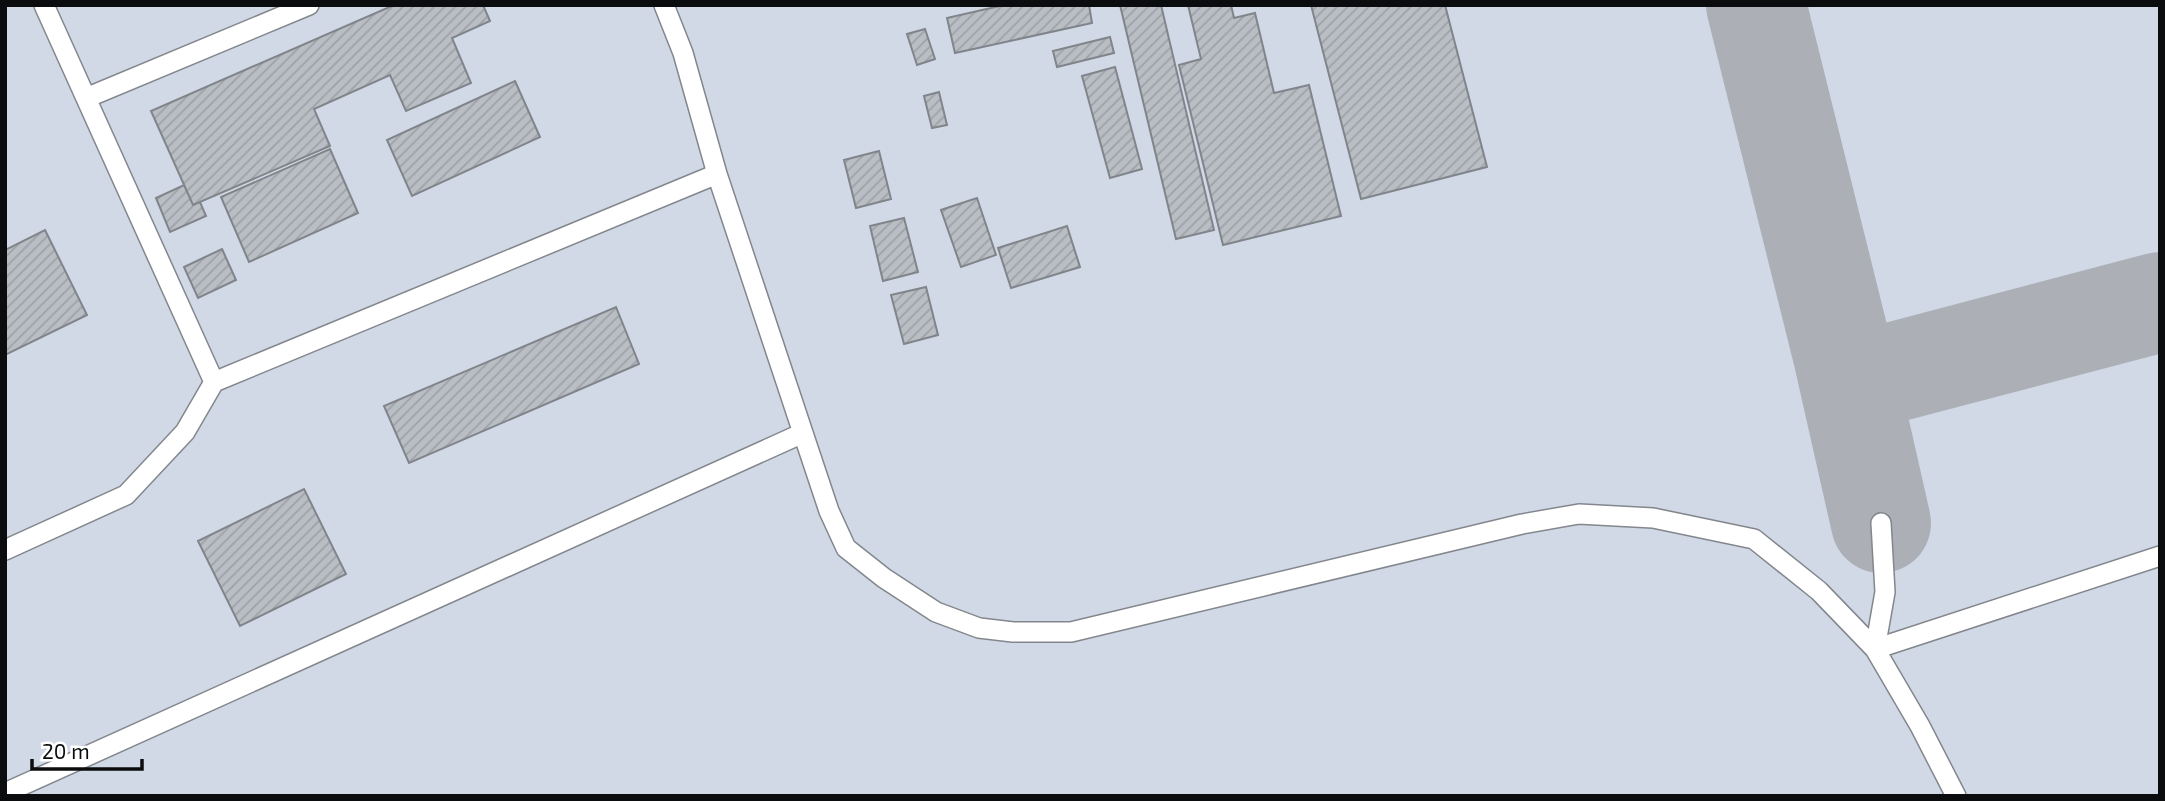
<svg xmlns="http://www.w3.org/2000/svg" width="2165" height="801" viewBox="0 0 2165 801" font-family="'Exo 2',sans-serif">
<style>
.built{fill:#d0d9e5}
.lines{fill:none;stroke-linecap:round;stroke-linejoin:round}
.taxiway{stroke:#acb0b6;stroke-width:100}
.building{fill:url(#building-hatch);stroke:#81858b;stroke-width:2}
.service-casing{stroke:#83878d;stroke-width:22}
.service{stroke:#fff;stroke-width:19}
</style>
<defs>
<pattern id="building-hatch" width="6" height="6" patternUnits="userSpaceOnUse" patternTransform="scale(1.75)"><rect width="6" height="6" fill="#b9bec4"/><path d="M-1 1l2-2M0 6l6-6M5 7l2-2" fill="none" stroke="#9ea2a7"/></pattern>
</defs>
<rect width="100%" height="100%" fill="#e0e5eb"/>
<path class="built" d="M5,5H2160V796H5Z"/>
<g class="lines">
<path class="taxiway" d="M1756,5L1843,355L1881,523
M1843,355L1855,367L1883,375L2160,302"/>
</g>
<path class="building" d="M394,5H483L490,21L452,38L471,83L406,111L390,75L314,109L330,146L193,205L151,111Z
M1004,5H1089L1092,23L955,53L947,18Z
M1120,5H1161L1214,230L1176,239Z
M1188,5H1231L1234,18L1255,13L1274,93L1309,85L1341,216L1223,245L1179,65L1201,59Z
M1311,5H1445L1487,167L1361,199Z
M925,29L935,59L917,65L907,34Z
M1110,37L1114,53L1057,67L1053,51Z
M1115,67L1142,169L1110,178L1082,76Z
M515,81L540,137L412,196L387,140Z
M939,92L947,125L932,128L924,96Z
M330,149L358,213L249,262L221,197Z
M879,151L891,199L856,208L844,160Z
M184,185L193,205L200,202L206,216L170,232L156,198Z
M977,198L996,255L961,267L941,210Z
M904,218L918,272L883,281L870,226Z
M1067,226L1080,267L1011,288L998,248Z
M45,230L87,315L5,355V250Z
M222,249L236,280L198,298L184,267Z
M926,287L938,335L904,344L891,295Z
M616,307L639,364L409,463L384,406Z
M304,489L346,574L240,626L198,541Z"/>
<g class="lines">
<defs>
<path id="service" d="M44,5L214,382
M664,5L683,53L717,174L803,433L829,511L846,548L884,578L936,612L979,628L1013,632H1071L1522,524L1579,514L1653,518L1754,539L1819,591L1875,649L1920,726L1956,796
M86,98L309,5
M1881,523L1885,592L1875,649L2160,556
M5,550L126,495L185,432L214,382L717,174
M5,793L803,433"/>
</defs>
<use href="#service" class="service-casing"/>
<use href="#service" class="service"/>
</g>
<rect width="2165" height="801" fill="none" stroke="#0b0c0e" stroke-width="14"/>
<path d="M32 759v10h110v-10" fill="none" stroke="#0b0c0e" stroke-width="3.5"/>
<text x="42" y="759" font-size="21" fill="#0b0c0e" stroke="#ffffff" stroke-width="5" paint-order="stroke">20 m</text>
</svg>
